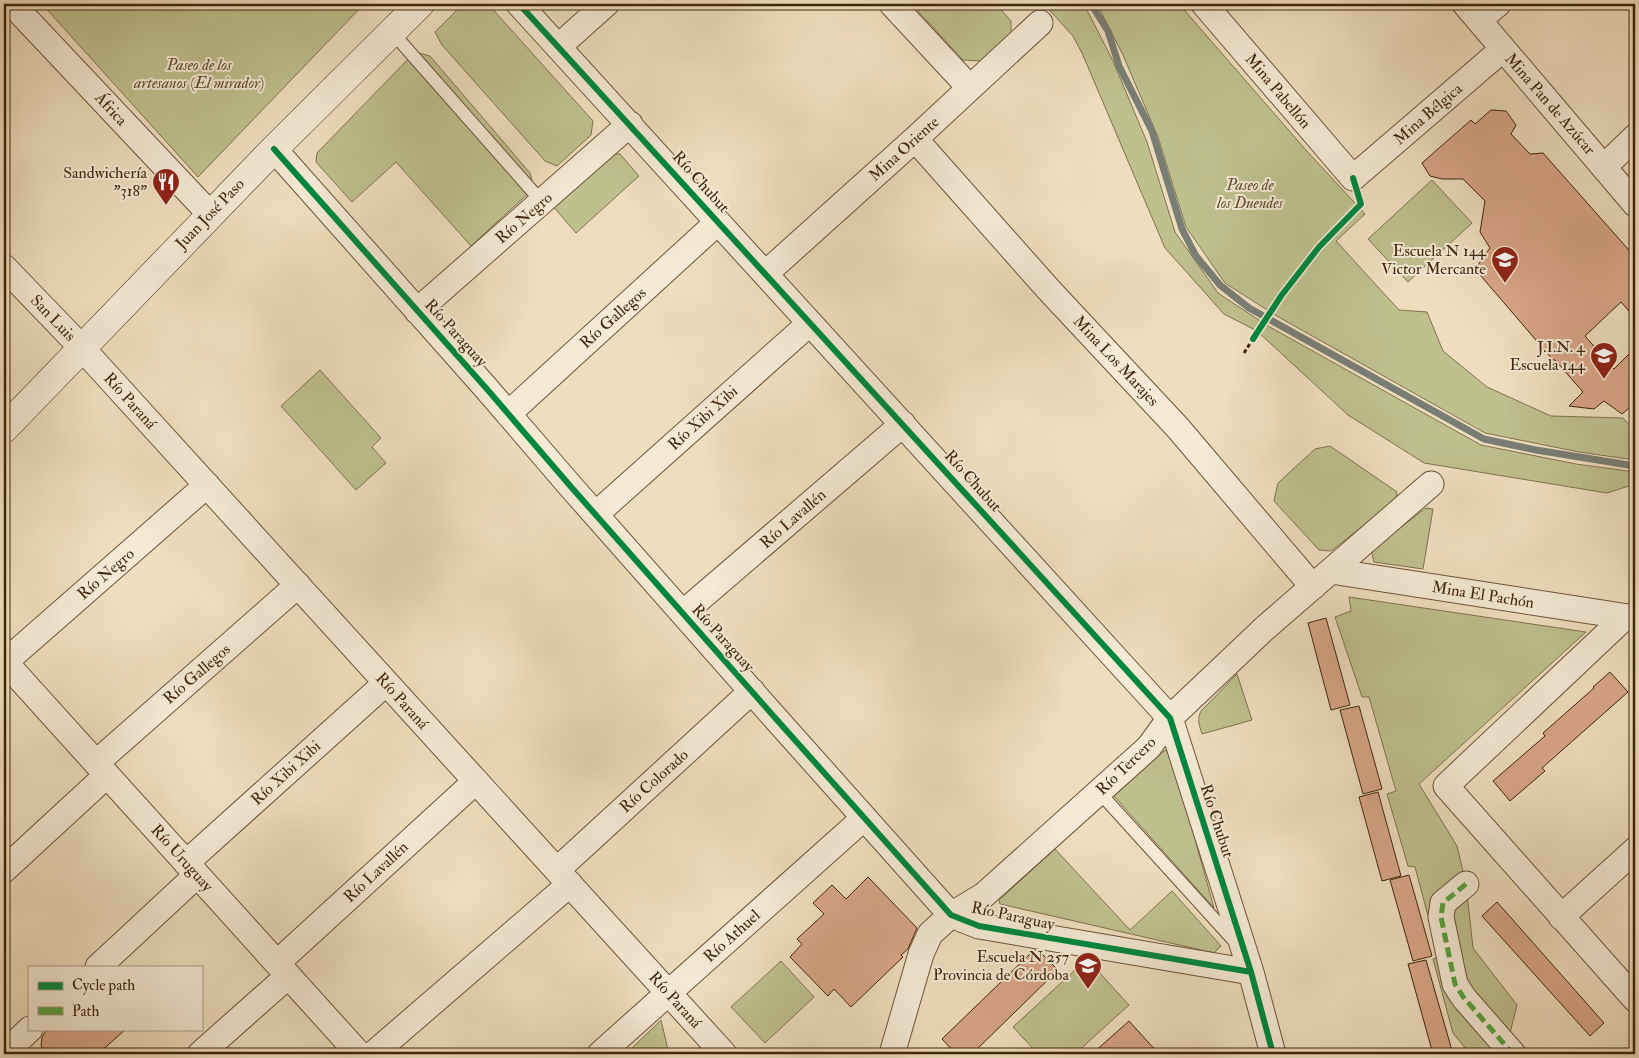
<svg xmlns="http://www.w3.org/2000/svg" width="1639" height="1058" viewBox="0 0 1639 1058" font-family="'IM FELL Double Pica',serif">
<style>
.green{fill:#bec08e;stroke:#80724c}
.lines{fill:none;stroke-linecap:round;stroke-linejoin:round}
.stream{stroke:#797e75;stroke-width:7}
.building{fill:#d8a587;stroke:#41250b}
.service-casing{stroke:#6c5338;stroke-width:14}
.minor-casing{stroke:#6c5338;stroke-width:27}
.secondary-casing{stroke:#41250b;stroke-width:29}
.path{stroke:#41250b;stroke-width:3;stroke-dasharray:4 2.5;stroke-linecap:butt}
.service{stroke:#f4ead5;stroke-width:12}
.minor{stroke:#f4ead5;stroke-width:25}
.secondary{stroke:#f4ead5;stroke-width:28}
.quiet{stroke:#55a33e;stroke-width:5;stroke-dasharray:10 5;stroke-linecap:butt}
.cycleway-casing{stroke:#f4ead5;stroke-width:9}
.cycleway{stroke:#00873e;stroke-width:6}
.labels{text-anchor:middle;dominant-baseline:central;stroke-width:4;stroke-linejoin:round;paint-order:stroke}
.park-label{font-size:16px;font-style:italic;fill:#604c2c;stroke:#f4ead5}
.street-label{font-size:16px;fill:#41250b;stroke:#f4ead5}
.poi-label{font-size:16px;fill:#41250b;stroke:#f4ead5;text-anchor:end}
</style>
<rect width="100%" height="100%" fill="#eedebe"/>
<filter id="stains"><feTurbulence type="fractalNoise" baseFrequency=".004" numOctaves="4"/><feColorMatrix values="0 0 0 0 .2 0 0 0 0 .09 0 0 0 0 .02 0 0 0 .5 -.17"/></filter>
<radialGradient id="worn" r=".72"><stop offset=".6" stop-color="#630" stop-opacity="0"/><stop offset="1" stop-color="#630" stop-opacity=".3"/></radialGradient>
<path class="green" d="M42,4H364L198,177Z
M463,4H488L593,121L591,135L557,166L545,161L442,45L435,32Z
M926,4H996L1011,21V34L981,61L963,60L918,11Z
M1044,4H1081L1087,10L1113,61L1147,142L1175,232L1218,293L1268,326L1481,445L1576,464L1635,472V484L1607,493L1424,463L1348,415L1257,331L1224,314L1165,248L1082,53L1073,36Z
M1097,4H1179L1305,149L1365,214L1336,241L1399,310L1427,312L1443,351L1487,387L1551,416L1623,418L1635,431V460L1579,452L1485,433L1275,315L1225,283L1186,227L1158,137L1123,55Z
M415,52L430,56L530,173L534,188L471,246L396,162L352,202L316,162L317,153Z
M607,154H620L639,176L576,233L551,204Z
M1432,180L1472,223L1408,282L1368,239Z
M320,370L381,438L372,447L386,463L356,490L281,406Z
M1330,446L1397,492L1396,500L1331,551L1319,550L1274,501L1278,483L1315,449Z
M1426,508L1433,509L1423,569L1374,562L1371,550Z
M1349,597L1586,632L1419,784L1457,846L1466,884L1473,948L1517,1005L1507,1045L1513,1054H1470L1453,1033L1433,959L1439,957L1415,867L1408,866L1387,794L1396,791L1369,697H1362L1335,617L1351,611Z
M1237,674L1252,720L1202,734C1199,725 1197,719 1201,711Z
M1167,750L1171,752L1214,908L1114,796L1164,751Z
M1055,849L1130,930L1172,891L1221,946L1214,953L1000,904L999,900Z
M1087,959L1129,1005L1075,1054H1038L1013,1027Z
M781,961L814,997L765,1043L731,1007Z
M661,1020L669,1054H626Z"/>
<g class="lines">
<path class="stream" d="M1091,4L1108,31L1119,66L1152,131L1182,229L1196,256L1220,285L1249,308L1484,439L1536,450L1635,466"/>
</g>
<path class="building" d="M1491,110L1506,111L1516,125L1511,134L1530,154L1543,153L1635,257V318L1621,302L1585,336L1614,369L1635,348V403L1622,414L1604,401L1594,409L1569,406L1583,392L1555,360H1553L1475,269L1490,248L1480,232L1485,201L1463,179H1442L1430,176L1422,163L1471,120L1475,124Z
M1326,618L1350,705L1331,710L1308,623Z
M1610,672L1628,692L1542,768L1545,771L1510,801L1493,781L1545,736L1543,733L1594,688L1593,687Z
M1359,706L1382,789L1363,794L1340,710Z
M1378,792L1401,876L1382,881L1359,797Z
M1409,875L1432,956L1413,961L1390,880Z
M868,877L917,928L908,949L901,955L903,957L851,1007L834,989L828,996L790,957L802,944L797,939L824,914L813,903L832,885L846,899Z
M1497,902L1604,1023L1590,1036L1482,916Z
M1034,950L1039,951L1058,970L972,1054H956L942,1039Z
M1426,960L1453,1054H1433L1408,964Z
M1129,1021L1159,1054H1092Z
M47,1029H126L98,1054H48L41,1046L42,1037Z"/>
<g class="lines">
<defs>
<path id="service" d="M392,32L542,202
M1099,792L1237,944"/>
<path id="minor" d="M12,4L210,214
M519,4L1170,718L1251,972L1273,1054
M892,4L970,88
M1204,4L1353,178L1503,49
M1465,4L1635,204
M1479,20L1498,4
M558,47L606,4
M915,139L1049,290L1178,428L1313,587
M274,149L486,388L572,488L777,720L951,915L979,926L1251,972
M1605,166L1635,137
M4,267L81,347L724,1054
M765,274L915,139L1040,23
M417,311L630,124
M508,414L718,222
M596,514L810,323
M1331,571L1635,618
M683,613L903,424
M1625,617L1446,786L1635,999
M4,661L359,1054
M5,662L207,485
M96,763L298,585
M186,863L386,683
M4,870L107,775
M557,870L752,691
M1466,884L1443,903L1441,917L1455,984L1464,998L1513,1054
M1561,917L1635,850
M277,963L476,781
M98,967L197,875
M7,1051L30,1029
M200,1054L288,976
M373,1054L570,884
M600,1054L864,818
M892,1054L921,954L930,934L951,915L984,895L1149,747L1170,718L1265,628L1431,484"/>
<path id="secondary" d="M4,429L274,149L420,4
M4,1047L11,1054"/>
</defs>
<use href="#service" class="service-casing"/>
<use href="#minor" class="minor-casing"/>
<use href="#secondary" class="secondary-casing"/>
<path class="path" d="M1244,353L1253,339"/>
<use href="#service" class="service"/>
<use href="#minor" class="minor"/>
<use href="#secondary" class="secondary"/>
<path class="quiet" d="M1466,884L1443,903L1441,917L1455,984L1464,998L1513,1054"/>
<defs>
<path id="cycleway" d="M519,4L1170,718L1251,972L1273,1054
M274,149L486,388L572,488L777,720L951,915L979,926L1251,972
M1253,339L1281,296L1319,247L1361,204L1353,178"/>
</defs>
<use href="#cycleway" class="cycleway-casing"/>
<use href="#cycleway" class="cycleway"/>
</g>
<defs>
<symbol id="restaurant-pin" viewBox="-11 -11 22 30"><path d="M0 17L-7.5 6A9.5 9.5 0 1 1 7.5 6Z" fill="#8f2418" stroke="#f4ead5"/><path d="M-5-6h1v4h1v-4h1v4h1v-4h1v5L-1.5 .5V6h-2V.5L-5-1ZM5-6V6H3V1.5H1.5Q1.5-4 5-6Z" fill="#fff"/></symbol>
<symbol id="school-pin" viewBox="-11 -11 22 30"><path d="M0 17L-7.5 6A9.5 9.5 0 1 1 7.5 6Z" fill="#8f2418" stroke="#f4ead5"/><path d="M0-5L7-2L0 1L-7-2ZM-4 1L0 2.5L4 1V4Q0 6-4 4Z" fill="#fff"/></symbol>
</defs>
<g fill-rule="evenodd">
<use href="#restaurant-pin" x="150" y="166" width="32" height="43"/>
<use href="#school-pin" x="1489" y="244" width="32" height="43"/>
<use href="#school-pin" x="1588" y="340" width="32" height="43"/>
<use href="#school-pin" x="1072" y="950" width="32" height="43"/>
</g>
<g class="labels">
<g class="park-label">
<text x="199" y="65">Paseo de los<tspan x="199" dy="18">artesanos (El mirador)</tspan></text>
<text x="1250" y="185">Paseo de<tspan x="1250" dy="18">los Duendes</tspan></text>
</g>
<g class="street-label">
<text transform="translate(1278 91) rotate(50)">Mina Pabellón</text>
<text transform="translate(1550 104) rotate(49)">Mina Pan de Azúcar</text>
<text transform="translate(111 109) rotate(47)">África</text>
<text transform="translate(1428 114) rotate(-41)">Mina Bélgica</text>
<text transform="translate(904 149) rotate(-42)">Mina Oriente</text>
<text transform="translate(701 182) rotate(48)">Río Chubut</text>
<text transform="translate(210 214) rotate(-46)">Juan José Paso</text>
<text transform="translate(524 218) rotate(-41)">Río Negro</text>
<text transform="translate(53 318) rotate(46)">San Luis</text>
<text transform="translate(613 318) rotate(-42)">Río Gallegos</text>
<text transform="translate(456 333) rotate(48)">Río Paraguay</text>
<text transform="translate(1116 361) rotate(47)">Mina Los Marajes</text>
<text transform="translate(130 401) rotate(48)">Río Paraná</text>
<text transform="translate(703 418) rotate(-42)">Río Xibi Xibi</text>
<text transform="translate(973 481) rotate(48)">Río Chubut</text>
<text transform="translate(793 519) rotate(-41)">Río Lavallén</text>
<text transform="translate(106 574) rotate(-41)">Río Negro</text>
<text transform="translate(1483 595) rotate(9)">Mina El Pachón</text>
<text transform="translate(723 638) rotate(48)">Río Paraguay</text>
<text transform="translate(197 674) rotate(-41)">Río Gallegos</text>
<text transform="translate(402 701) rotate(48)">Río Paraná</text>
<text transform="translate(1126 766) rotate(-44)">Río Tercero</text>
<text transform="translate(286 773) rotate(-42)">Río Xibi Xibi</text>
<text transform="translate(654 781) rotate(-42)">Río Colorado</text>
<text transform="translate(1217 821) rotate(72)">Río Chubut</text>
<text transform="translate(182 858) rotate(48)">Río Uruguay</text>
<text transform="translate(376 872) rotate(-43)">Río Lavallén</text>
<text transform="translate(1013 916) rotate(12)">Río Paraguay</text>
<text transform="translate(732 936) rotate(-42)">Río Athuel</text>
<text transform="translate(675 1000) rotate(48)">Río Paraná</text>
</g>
<g class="poi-label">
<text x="147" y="173">Sandwichería<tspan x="147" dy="18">"318"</tspan></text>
<text x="1486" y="251">Escuela N 144<tspan x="1486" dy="18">Victor Mercante</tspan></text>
<text x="1585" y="347">J.I.N. 4<tspan x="1585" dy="18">Escuela 144</tspan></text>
<text x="1069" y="957">Escuela N 257<tspan x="1069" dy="18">Provincia de Córdoba</tspan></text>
</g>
</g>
<rect width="1639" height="1058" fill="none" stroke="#eedebe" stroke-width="20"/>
<rect x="5" y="5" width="1629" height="1048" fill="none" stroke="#41250b" stroke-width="2.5"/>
<rect x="10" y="10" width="1619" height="1038" fill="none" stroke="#41250b"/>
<rect x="28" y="966" width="175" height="65" fill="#f4ead5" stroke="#ac9b84"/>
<rect x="38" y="982" width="25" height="8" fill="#00873e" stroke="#ac9b84"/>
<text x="72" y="990" font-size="15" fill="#41250b">Cycle path</text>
<rect x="38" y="1007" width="25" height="8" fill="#55a33e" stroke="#ac9b84"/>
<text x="72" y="1016" font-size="15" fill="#41250b">Path</text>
<rect width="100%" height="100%" filter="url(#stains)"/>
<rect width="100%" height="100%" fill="url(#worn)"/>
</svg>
